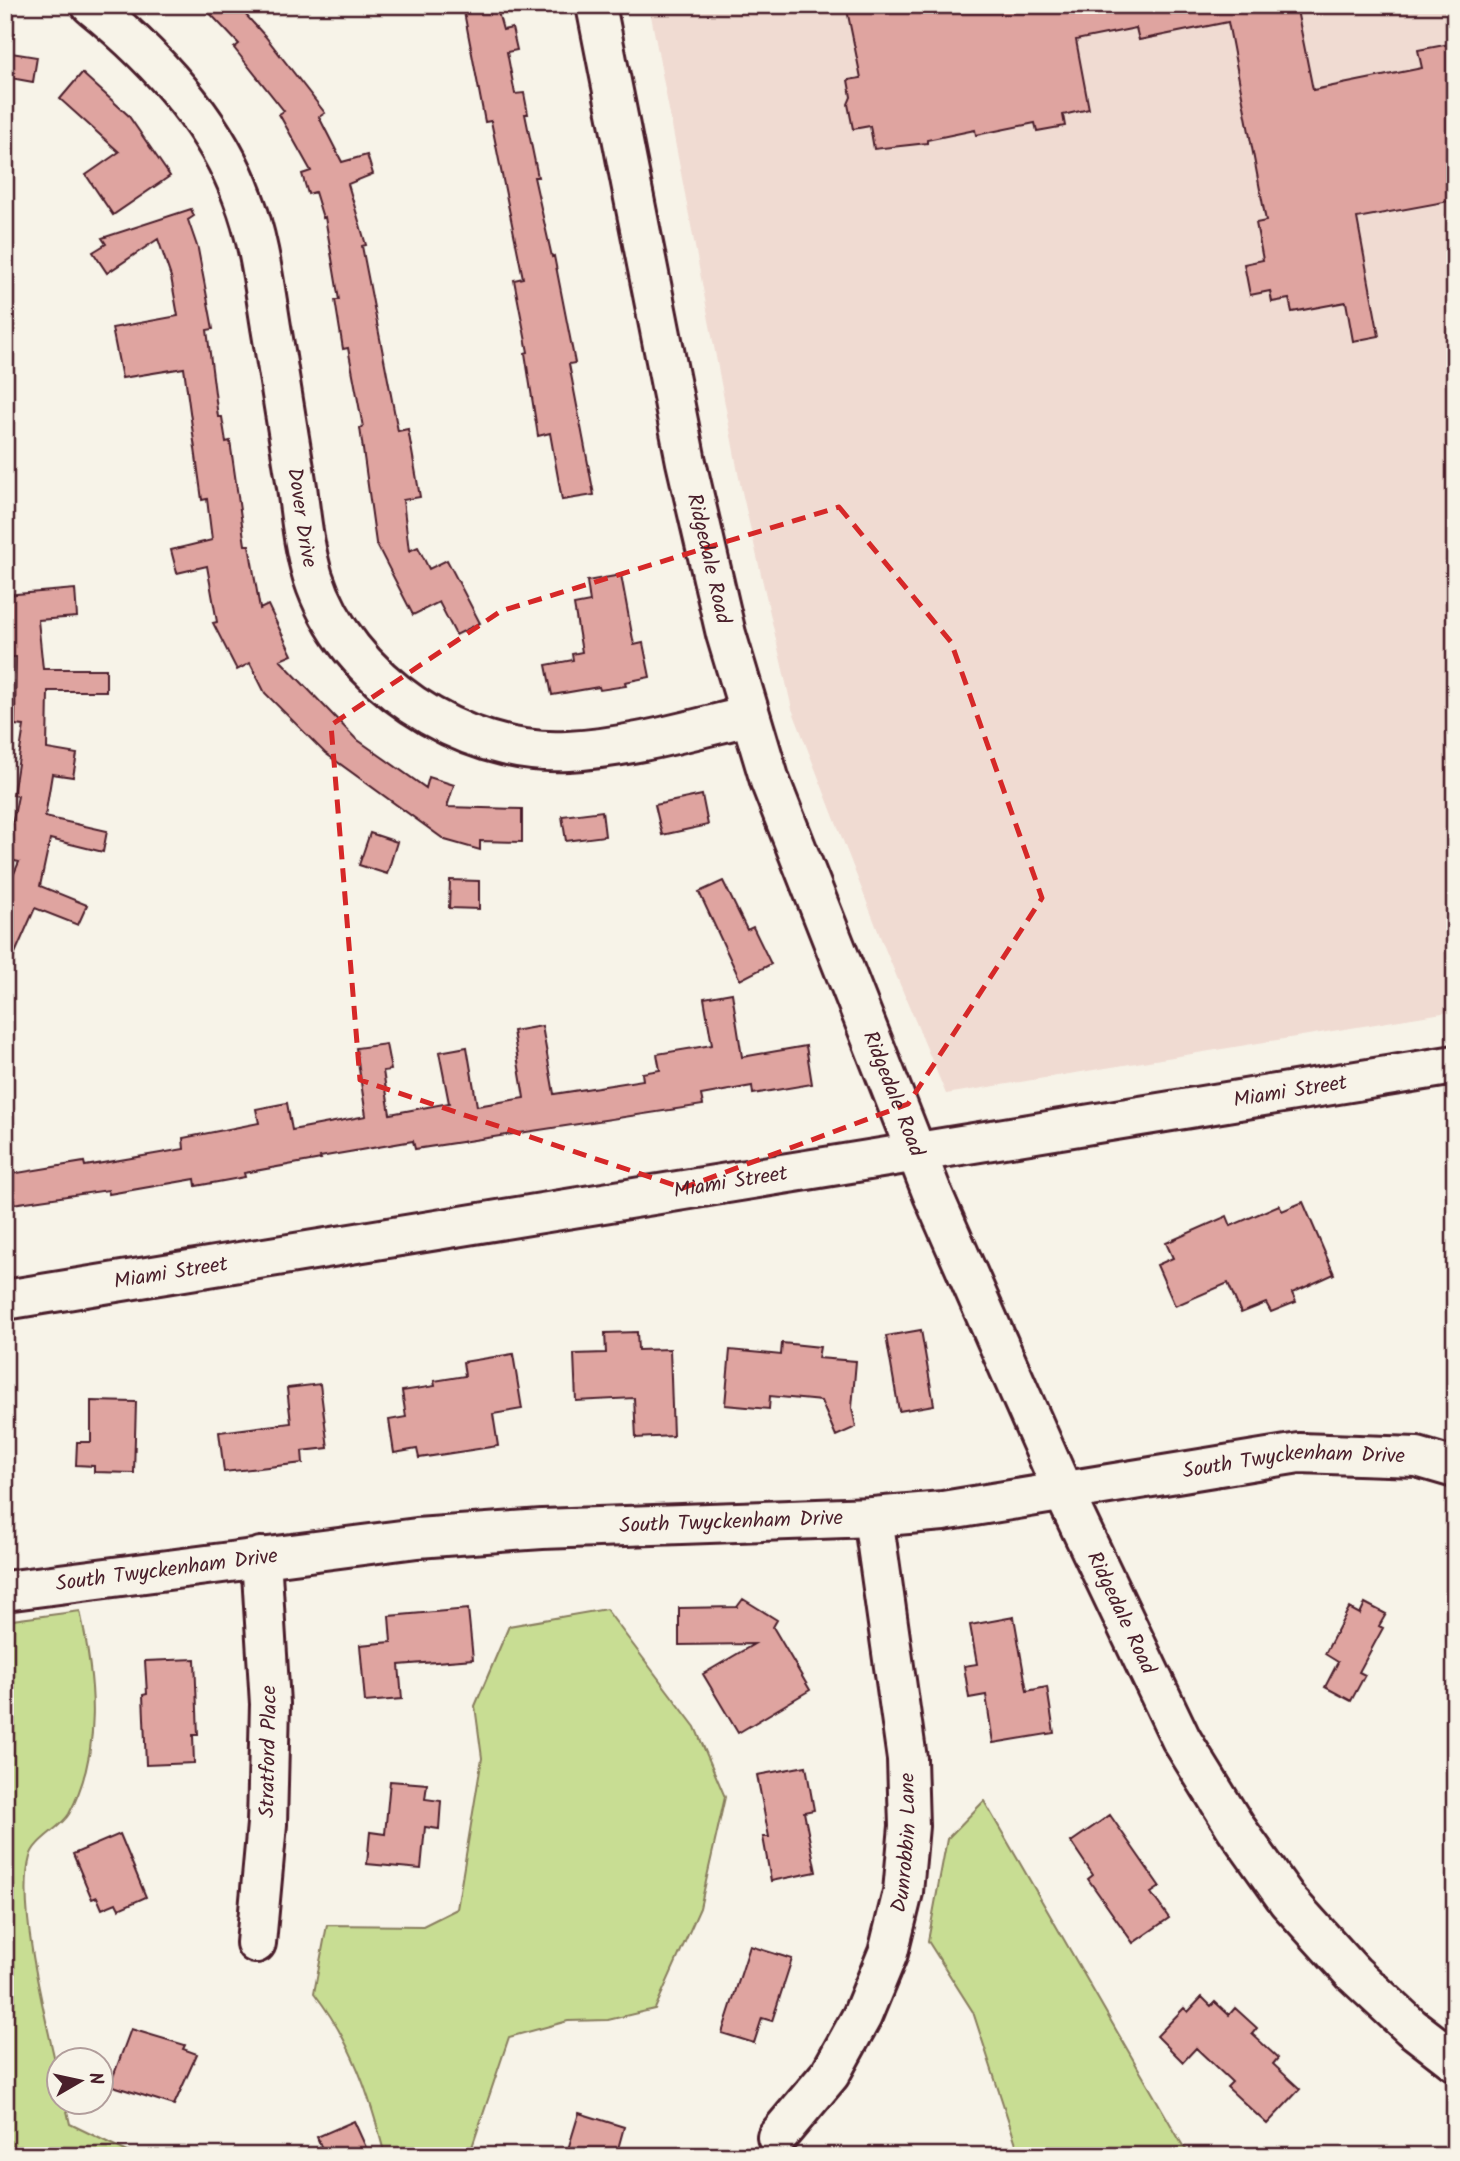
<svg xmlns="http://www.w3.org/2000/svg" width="1460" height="2161" viewBox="0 0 1460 2161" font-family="Kalam,sans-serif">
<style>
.built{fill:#f0dbd2}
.green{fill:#c8dd93;stroke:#897e5f;stroke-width:2}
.building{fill:#dfa4a0;stroke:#4a1f2b;stroke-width:2}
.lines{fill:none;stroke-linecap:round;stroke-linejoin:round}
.minor-casing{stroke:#4a1f2b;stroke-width:44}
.minor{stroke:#f7f3e8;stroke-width:38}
.marked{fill:none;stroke:#d62828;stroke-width:5;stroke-dasharray:14 9;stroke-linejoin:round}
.labels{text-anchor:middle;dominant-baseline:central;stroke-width:5;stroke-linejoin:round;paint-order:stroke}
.street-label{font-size:21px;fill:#4a1f2b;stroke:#f7f3e8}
</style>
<rect width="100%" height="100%" fill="#f7f3e8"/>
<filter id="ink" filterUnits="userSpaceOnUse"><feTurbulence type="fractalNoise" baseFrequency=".0143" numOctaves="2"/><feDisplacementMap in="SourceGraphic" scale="14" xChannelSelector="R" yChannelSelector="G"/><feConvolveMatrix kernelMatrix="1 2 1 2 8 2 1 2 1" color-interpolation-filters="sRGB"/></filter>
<g filter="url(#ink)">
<path class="built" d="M649,5H1455V1011L946,1094L883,944L792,709L740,483Z"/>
<path class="green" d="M606,1609L695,1727L725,1797L700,1908L655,2009L608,2020L568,2021L509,2037L469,2156H385C370,2096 352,2042 314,1993L327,1925L423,1926L457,1909L482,1758L475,1706L509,1626Z
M80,1611C95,1678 103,1750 69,1814C60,1829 34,1840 30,1857C16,1908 47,2024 59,2078L60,2102H65L70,2124L136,2156H5V1621Z
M984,1801L1183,2146L1192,2156H1020L973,2012L928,1941L947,1839Z"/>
<path class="building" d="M202,5H237L265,36L325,113L319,117L342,162L367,155L373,174L348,184L366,245L362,246L398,431L408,429L420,497L403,500L409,551L418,547L429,569L447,560L480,623L456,635L439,602L413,615L376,543L360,428L363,427L348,348L343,349L335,300H339L325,217L323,218L315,192L308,194L302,174L311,171L279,114L284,111L234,48L239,44Z
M496,5L503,30L512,28L517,50L507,52L515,94L524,93L528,114H525L538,177H534L552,257L554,256L575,363L569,364L594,495L562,500L550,433L538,436L525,353L528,352L514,280L523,278L491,121L485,122L464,12Z
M846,5H1296L1313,90L1422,68L1418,50L1455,43V200L1357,218L1379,336L1353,341L1346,302L1292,312L1289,299L1272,302L1270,291L1250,295L1244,264L1263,260L1256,223L1266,221L1228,22L1139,40L1136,28L1076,40L1089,109L1063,115L1065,126L1037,131L1035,123L976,135L975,130L927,140V143L874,149L870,126L853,129L848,104L851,97L848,80L861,78Z
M5,52L37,57L33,82L5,77Z
M82,73L128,115L170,176L113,215L86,175L119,152L60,99Z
M191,209L194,216L188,220L198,249L213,329L207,330L218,417H222L226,442L230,441L245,545H249L260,609L268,605L292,655L280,660L355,738L426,788L429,777L454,785L447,807L522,809V842L480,841V850L445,840L325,753L265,693L250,663L237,670L213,623L217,622L207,566L177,573L171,550L212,540L207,499L202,500L184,368L122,378L112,328L178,316L171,277L158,239L107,273L93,252L106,244L102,238Z
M621,575L634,645L643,643L650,677L625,682L626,686L600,690L599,687L552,695L546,665L573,660L572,654L582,652L574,605L590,602L587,581Z
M75,589L77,617L38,620L43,669H106V691H48L47,749L77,754L73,777L52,774L45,817L107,831L103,852L50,839L40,886L87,905L78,925L35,908L5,976V894L19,862L5,859L18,796L13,795L24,726L15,725L16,657H8L5,595Z
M702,795L708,825L662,835L655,805Z
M602,811L605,836L566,841L562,816Z
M370,833L397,842L387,874L359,865Z
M450,880L479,881V909L449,908Z
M723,881L747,930L753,927L771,964L740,980L699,892Z
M732,993L742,1057L806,1046L812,1084L753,1094L752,1086L701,1095L703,1105L415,1149L413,1141L320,1157L321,1159L244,1173L245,1177L196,1186L195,1179L109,1194L108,1190L5,1205V1175L84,1162L85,1166L184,1149L183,1138L259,1123L256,1109L287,1103L292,1130L366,1116L356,1048L386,1044L391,1070L383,1071L390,1114L449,1103L439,1052L467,1047L477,1106L524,1098L513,1031L542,1026L554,1094L643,1080L642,1073L660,1070L657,1054L712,1045L704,998Z
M1303,1202L1334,1274L1292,1293L1296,1302L1271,1312L1266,1303L1241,1313L1228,1283L1175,1306L1157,1265L1173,1258L1166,1243L1227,1216L1231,1226L1279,1205L1282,1211Z
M921,1330L934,1405L899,1411L886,1336Z
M637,1332L638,1350L670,1349L673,1436L636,1438L634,1398L576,1401L574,1354L606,1353L605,1333Z
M782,1343L820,1347L818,1358L856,1361L852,1408L856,1427L836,1436L821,1401L770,1396L769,1409L725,1405L730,1350L781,1355Z
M513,1354L522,1409L493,1414L498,1446L419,1458L417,1449L394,1453L389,1420L406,1417L402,1391L435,1386L434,1381L465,1376L463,1362Z
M320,1384L328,1448L302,1451L303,1463L224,1472L219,1432L291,1423L287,1388Z
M91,1401L136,1402L134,1473L94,1472V1466L76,1465L77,1442H91Z
M743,1599L777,1620L773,1627L810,1690L738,1733L703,1674L754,1644L679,1645V1608L737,1607Z
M1365,1603L1386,1614L1379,1626L1383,1628L1359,1672L1365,1675L1351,1701L1325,1687L1338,1662L1325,1654L1349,1608L1360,1614Z
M468,1609L473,1659L399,1665L402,1699L365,1702L360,1645L391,1642L389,1616Z
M1014,1617L1027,1691L1047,1687L1054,1733L993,1743L986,1695L969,1698L964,1666L977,1664L970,1625Z
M195,1659L198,1735H193L194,1763L146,1765L143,1695L147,1694L145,1661Z
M806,1766L814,1810L804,1812L816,1872L771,1881L763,1837H769L757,1775Z
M390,1781L427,1784L425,1799L441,1801L439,1829L425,1827L421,1869L367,1864L370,1832L385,1834Z
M1110,1815L1160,1887L1151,1893L1169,1918L1133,1943L1088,1879L1093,1875L1071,1842Z
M120,1834L146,1897L119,1909L116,1903L102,1909L97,1897L92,1899L73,1854Z
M750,1946L792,1959L772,2021L762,2018L754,2043L722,2033Z
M1202,1997L1211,2006L1215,2002L1229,2015L1235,2008L1257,2028L1252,2034L1278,2058L1273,2064L1300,2089L1267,2124L1227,2087L1232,2082L1196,2048L1183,2062L1157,2036L1184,2008L1188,2012Z
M131,2029L185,2045L183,2049L197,2054L174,2105L110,2085Z
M579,2113L624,2127L616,2156H566Z
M354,2121L370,2156H325L317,2137Z"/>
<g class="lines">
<defs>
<g id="minor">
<path id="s1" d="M91,5C154,56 215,121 243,198C259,239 264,284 271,327C280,380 288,433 297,487C301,517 304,548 313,577C346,680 461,757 568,751C629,748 690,730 749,716"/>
<path id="s2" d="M596,5L686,462L726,634L770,781L933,1195L1063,1491L1181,1739L1236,1828L1288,1901L1353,1973L1411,2027L1455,2061"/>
<path id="s3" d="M5,1300L1455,1065"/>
<path id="s4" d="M5,1591L417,1538L542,1529L873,1517L943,1511L1299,1453L1417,1457L1455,1468"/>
<path id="s5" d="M256,1943L267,1824L270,1704L261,1557"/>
<path id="s6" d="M777,2137L830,2074L862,2016L888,1953L903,1892L909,1826L907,1759L873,1517"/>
</g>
</defs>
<use href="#minor" class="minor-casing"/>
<use href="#minor" class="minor"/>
</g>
</g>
<path class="marked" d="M839,507L951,642L1042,898L908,1104L683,1188L360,1080L331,725L501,611Z"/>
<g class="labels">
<g class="street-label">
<text stroke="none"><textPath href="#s1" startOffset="574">Dover Drive</textPath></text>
<text stroke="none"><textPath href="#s2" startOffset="565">Ridgedale Road</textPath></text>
<text stroke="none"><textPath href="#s3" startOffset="1302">Miami Street</textPath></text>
<text stroke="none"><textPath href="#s2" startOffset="1132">Ridgedale Road</textPath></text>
<text stroke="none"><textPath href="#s3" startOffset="735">Miami Street</textPath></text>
<text stroke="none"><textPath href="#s3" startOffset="168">Miami Street</textPath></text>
<text stroke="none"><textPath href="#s4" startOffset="1297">South Twyckenham Drive</textPath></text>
<text stroke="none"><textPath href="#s4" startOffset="730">South Twyckenham Drive</textPath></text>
<text stroke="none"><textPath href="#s4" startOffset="163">South Twyckenham Drive</textPath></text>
<text stroke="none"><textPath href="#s2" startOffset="1699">Ridgedale Road</textPath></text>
<text stroke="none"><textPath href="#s5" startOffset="192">Stratford Place</textPath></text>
<text stroke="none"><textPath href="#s6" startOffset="329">Dunrobbin Lane</textPath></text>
</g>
</g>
<rect width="1460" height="2161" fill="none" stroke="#f7f3e8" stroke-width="28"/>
<rect x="14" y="14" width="1432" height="2133" fill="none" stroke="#4a1f2b" stroke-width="2.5" filter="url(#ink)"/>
<g transform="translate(80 2081) rotate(81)"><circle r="33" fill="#f7f3e8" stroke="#b29e9c" stroke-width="2"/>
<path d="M0-5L12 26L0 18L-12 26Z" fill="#4a1f2b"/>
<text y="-10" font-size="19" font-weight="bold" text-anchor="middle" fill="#4a1f2b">N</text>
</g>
</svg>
